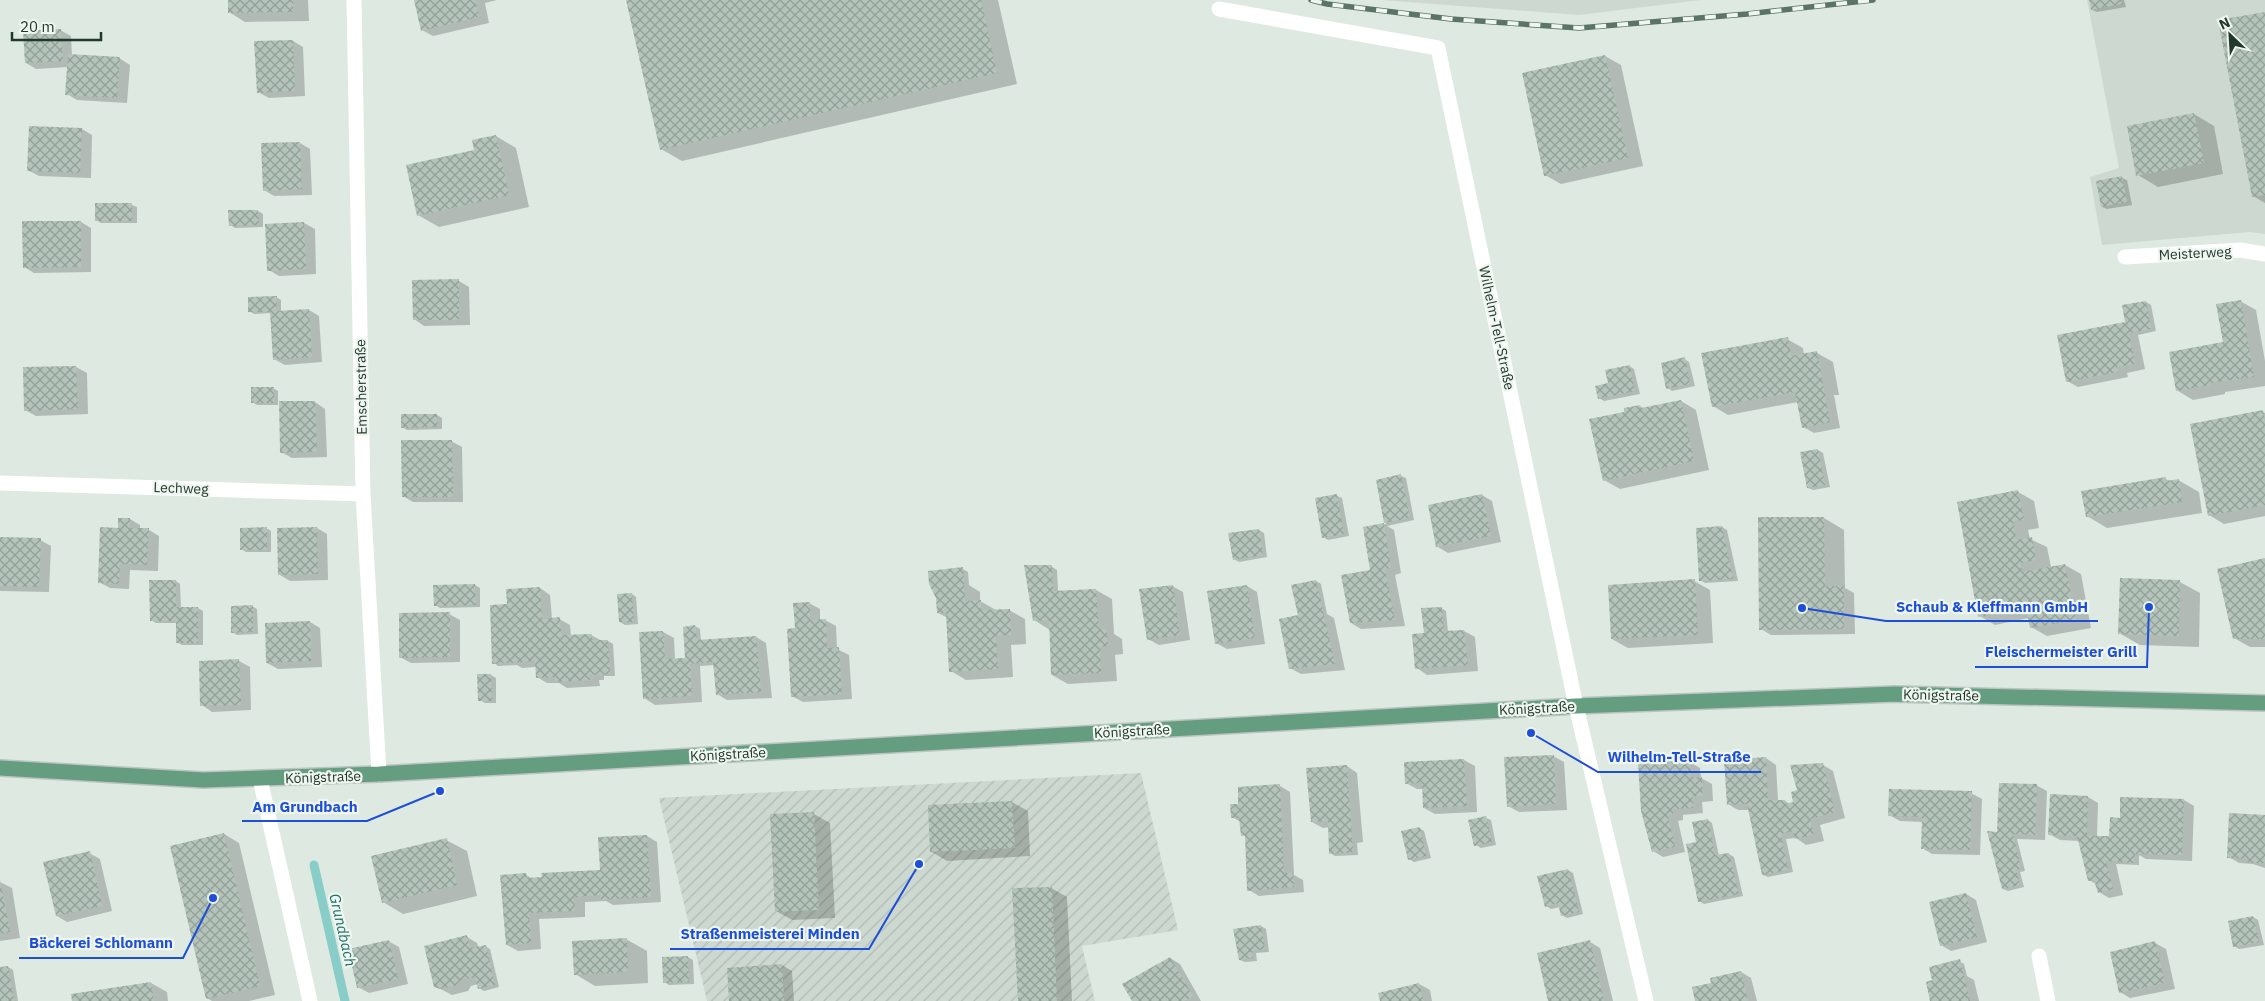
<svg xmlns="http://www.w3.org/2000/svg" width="2265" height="1001" viewBox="0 0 2265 1001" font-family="'IBM Plex Sans',sans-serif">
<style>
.built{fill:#cdd9d0}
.industrial{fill:url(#industrial-furrows)}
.shadow{fill:#0003}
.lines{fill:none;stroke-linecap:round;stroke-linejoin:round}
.stream{stroke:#88cdc7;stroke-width:9}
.building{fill:url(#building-cross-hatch)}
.major-casing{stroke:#bcc3c0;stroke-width:18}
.minor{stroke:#fff;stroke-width:15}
.major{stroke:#659d81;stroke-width:15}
.rail-casing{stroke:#5b7467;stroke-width:5.5}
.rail{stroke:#eff6f0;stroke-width:4;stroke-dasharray:11;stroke-linecap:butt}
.labels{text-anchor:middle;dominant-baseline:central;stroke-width:4.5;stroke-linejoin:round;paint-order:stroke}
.street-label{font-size:14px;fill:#21382c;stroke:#eff6f0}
.water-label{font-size:15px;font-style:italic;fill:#1e716b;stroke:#eff6f0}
.leader{fill:none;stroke:#1d4ed8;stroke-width:2}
.callout-dot{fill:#1d4ed8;stroke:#eff6f0;stroke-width:2}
.callout-label{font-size:15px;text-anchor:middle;font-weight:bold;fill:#1d4ed8;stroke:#eff6f0;stroke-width:4.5;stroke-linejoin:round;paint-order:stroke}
</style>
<defs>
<pattern id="industrial-furrows" width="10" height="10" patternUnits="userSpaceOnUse" patternTransform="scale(1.25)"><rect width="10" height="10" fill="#cdd9d0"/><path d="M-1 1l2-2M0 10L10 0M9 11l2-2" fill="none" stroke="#b0bbb3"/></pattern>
<pattern id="building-cross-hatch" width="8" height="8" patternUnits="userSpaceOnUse" patternTransform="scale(1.25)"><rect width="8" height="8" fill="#b4c4ba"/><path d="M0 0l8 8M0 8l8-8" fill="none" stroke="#92a097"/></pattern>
</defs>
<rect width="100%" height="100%" fill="#dee9e2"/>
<path class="built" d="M1381,0H1701L1579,15Z
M2087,0H2265V234L2250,232L2102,245L2090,177L2119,168Z"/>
<path class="industrial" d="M1141,773L1178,930L1082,946L1095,1001H707L659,798Z"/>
<path class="shadow" d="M229,0H308L309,21L245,22L229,12Z
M415,0H497L485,3L489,23L433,36L422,30Z
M627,0H998L1017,84L682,161L661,149Z
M2091,0H2124L2126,7L2097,12L2092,10Z
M2265,13V203L2253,196Z
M60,30L71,36L72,56L119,58L130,65L127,103L77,100L67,94L68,67L36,69L26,63Z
M293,41L303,47L305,96L269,98L258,92Z
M1605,56L1621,65L1643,166L1561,184L1545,175Z
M2194,114L2214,126L2223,174L2158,187L2138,175Z
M82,129L92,135L91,178L39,176L28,170Z
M496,136L516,148L529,207L439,227L418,215L475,151Z
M300,143L310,149L312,195L274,196L264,190Z
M2122,178L2127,180L2132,205L2107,209L2102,207Z
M132,205L137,207V223H101L96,220Z
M258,211L263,214V227L235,228L230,225Z
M81,222L91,228V272L34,273L24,267Z
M304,223L315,229L316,274L279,276L269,270Z
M459,281L469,287L470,325L424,326L414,319Z
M276,297L281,300V312L309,310L319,316L322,362L285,365L274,359L271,313L254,314L249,311Z
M2240,301L2256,310L2265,361V386L2225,392V394L2193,400L2178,391L2224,343Z
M2146,302L2151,305L2156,331L2138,335L2145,369L2127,373L2128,377L2078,387L2067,381L2128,323Z
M1787,339L1803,348L1804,355L1817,353L1833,362L1839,395H1834L1840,428L1814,433L1803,427L1798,402L1728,415L1713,406Z
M1684,359L1689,362L1695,386L1672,391L1668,388Z
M1629,366L1634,369L1640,394L1604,401L1599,398L1610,384Z
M76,367L87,373L88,414L36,416L25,410L24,369Z
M273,388L278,391V405H257L252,402Z
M1681,401L1696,410L1709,470L1620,489L1604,480L1626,413L1640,406L1644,409Z
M315,402L325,409L327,457L292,458L281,452Z
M2262,412L2265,413V516L2224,524L2209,515Z
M437,415L442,418V429L407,430L402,427V416Z
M451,441L462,447L463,502H413L403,496Z
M1818,450L1823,453L1830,487L1813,490L1808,488Z
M1401,476L1406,478L1414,520L1387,526L1394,530L1401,573L1395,575L1405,626L1361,629L1351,623L1371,571L1364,528L1386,524L1378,481Z
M2165,479L2170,481L2178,480L2199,492L2202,513L2107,528L2087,516Z
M2018,492L2034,501L2039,528L2028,530L2030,539L2047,547L2051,567L2065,565L2081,574L2091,628L2047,636L2031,627L2029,618L1995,625L1980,616Z
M1482,495L1492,501L1501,542L1448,553L1438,547Z
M1337,496L1342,498L1349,536L1328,540L1323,537Z
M1824,518L1844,530L1845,588L1854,593L1855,634L1771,635L1761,629Z
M130,519L140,525V529L149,530L159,536L158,571L130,570L129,589L110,588L99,582L119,529Z
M1722,527L1727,530L1738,581L1705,583L1700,580Z
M266,528L271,531V552H246L241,549Z
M317,528L327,534L328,580L290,581L280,575Z
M1259,530L1264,533L1267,557L1239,562L1234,559Z
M0,538L40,540L51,546L49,592L0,591Z
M2265,559V647H2250L2234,638Z
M1052,567L1057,570L1058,591L1096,590L1112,599L1114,634L1122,639L1123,654L1115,655L1117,681L1068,684L1052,675L1050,630L1034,620Z
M963,569L968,572L969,585L980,592V601L996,610H1009L1025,619L1026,644L1011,645L1013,677L966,680L951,671L948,618L938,613Z
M2121,579L2180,582L2200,593L2199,647L2140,645L2119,633Z
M176,581L180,584L181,608H198L203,611V645H182L177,642V623H156L151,620Z
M1316,581L1321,584L1327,614L1334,618L1345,670L1301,674L1290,668L1301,616Z
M1694,581L1710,590L1713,643L1628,648L1612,639Z
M475,585L480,588V607L440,608L435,605Z
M1172,586L1183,592L1190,640L1159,645L1148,639Z
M1247,586L1257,592L1265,644L1227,649L1216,643Z
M540,588L550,595L552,619H559L570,625L571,636L591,635L602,641H608L613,644L615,676H604V680H599L600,686L567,688L559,683H547L537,677L536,667L522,668L517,665L498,666L494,663L506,605Z
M632,594L636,597L638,624L625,625L620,622Z
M809,603L820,609V620H825L836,626L837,649L849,655L852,699L803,702L792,696L796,630Z
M252,606L257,609L258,634L237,635L232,632Z
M1441,608L1446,611L1448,632L1464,631L1475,637L1478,671L1427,675L1417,668L1428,634Z
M449,614L460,620V662L411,663L400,657Z
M310,622L320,628L322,667L278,669L267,663Z
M695,626L700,629L701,641L756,637L766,643L772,698L727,700L717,694L714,665L700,666L702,702L655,705L644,698L640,633L663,632L674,638L675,660L686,659Z
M239,661L250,667L251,710L212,712L202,705L200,663Z
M491,675L496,678V703H485L480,700Z
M1553,756L1564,762L1567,810L1519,812L1508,806Z
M1766,758L1776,765L1778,801H1785L1790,804L1795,803L1798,791L1823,765L1833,771L1845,818L1820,825L1824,841L1806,845L1796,838L1786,839L1793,872L1768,877L1763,875L1750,810H1738L1728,804Z
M1464,760L1475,766L1477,812L1435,814L1424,808L1423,789H1417L1406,783Z
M1690,762L1700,768L1701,778L1712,784L1713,801L1702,802L1703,813L1683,815V820L1678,821L1685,852L1663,857L1653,851Z
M1347,766L1357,773L1363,842L1357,843L1358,855L1335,856L1330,853V827L1323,828L1312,822Z
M2036,785L2047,791L2045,840L2017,839L2025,871L2020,872L2024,887L2008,891L2003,889L1998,834Z
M1280,786L1290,792L1294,875L1303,880L1304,892L1259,896L1249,890L1246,837L1242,835L1241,822L1232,817L1240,805Z
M1971,793L1982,799L1980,855L1932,854L1922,848L1923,822L1900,821L1889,815Z
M2088,797L2098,803L2097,837H2110L2184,800L2194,806L2192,861L2146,859L2139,855V865L2116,864L2123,895L2109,898L2099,892L2096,884L2089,880L2080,841L2060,840L2049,834Z
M1012,802L1028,811L1030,856L947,861L932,852Z
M814,814L830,823L835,918L792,920L776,911L772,816Z
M2265,816V868L2253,864L2239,863L2229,857Z
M1486,818L1491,820L1496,845L1481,848L1476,845Z
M1708,820L1712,823L1719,856L1729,854L1734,857L1743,896L1704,904L1699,901L1698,843Z
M1419,828L1424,831L1431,858L1414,862L1409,859Z
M224,834L239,843L275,995L249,1001H212L207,998Z
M647,836L657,842L661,902L613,905L606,901L585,902V917L539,919L541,949L518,951L507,945L526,875L533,879L601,871Z
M446,840L467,851L477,896L403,914L383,902Z
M89,853L100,859L112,911L67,922L57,916Z
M1568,870L1573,873L1583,914L1567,918L1562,915L1560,907L1551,909L1546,906Z
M0,882L12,888L20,938L0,941Z
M1051,888L1067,897L1072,1001H1019Z
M1966,894L1976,900L1987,942L1951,951L1941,945Z
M2253,917L2258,920L2264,945L2239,949L2234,946Z
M1261,926L1266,929L1269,952L1256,953L1257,961L1245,962L1240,960L1235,930Z
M467,937L477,943L479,948L485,946L490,949L499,987L484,991L479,988L478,984L471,986L468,991L452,995L435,986Z
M626,939L647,951L648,983L595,986L575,974Z
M388,941L399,947L408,984L369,993L358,987Z
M1590,942L1600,948L1613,1001H1550Z
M2155,943L2166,949L2175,989L2130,998L2120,992Z
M688,957L693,960L694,984L669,985L664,982Z
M1170,958L1180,964L1201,1001H1134Z
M1959,961L1964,964L1967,976L1974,980L1979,1001H1932L1936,981Z
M782,965L792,971L794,1001H730Z
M8,967L13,970L18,1001H0V968Z
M1741,972L1751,978L1757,1001H1697L1713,984Z
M151,983L167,992L168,1001H74Z
M1419,984L1430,990L1432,1001H1381Z"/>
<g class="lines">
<path class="stream" d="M314,865L345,1001"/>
</g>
<path class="building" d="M228,0H293V12L228,13Z
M414,0H475L479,17L421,31Z
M626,0H981L997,73L660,150Z
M2089,0H2121V4L2091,10Z
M2265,12V195L2252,197L2218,20Z
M61,29L63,61L25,63L23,31Z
M293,40L295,91L257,93L254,41Z
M68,54L120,57L117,98L65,95Z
M1605,55L1628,158L1544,176L1522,73Z
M2194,113L2204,163L2136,176L2127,126Z
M29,126L82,128L80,173L27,171Z
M496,135L509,195L417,216L406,165L474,150L472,140Z
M300,142L302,189L263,191L261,143Z
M2122,176L2127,202L2101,207L2096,181Z
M95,203H132V221H95Z
M228,210H258L259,225L229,226Z
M22,221H81V267L23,268Z
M304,222L306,269L267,271L265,224Z
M459,279V320H413L412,280Z
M277,296L276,311L309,309L312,357L273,360L270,312H248V297Z
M2241,300L2254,377L2209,383L2210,385L2176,391L2169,352L2223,342L2216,304Z
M2146,301L2151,329L2129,333L2135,364L2117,367L2118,372L2066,382L2057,335L2125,322L2122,305Z
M1788,337L1791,356L1817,351L1830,422L1802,428L1795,392L1712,407L1701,353Z
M1685,357L1690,384L1666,389L1661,363Z
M1630,365L1635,391L1598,399L1595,386L1608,383L1605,370Z
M76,366L78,409L24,411L23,367Z
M251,387H274V403H251Z
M1681,400L1694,461L1603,481L1589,419L1624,412V408L1640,405L1641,408Z
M279,401H315L317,452L280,453Z
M2263,410L2265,422V505L2208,516L2190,424Z
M401,414H437L438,427L401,428Z
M401,440H452L453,497H402Z
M1818,449L1825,485L1807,488L1800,452Z
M1401,474L1410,518L1384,523L1376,480Z
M2166,477V481L2179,479L2182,502L2086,517L2081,491Z
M2018,490L2024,520L2013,521L2016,540L2032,537L2036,560L2021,563L2022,572L2065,564L2076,620L2030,628L2026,608L1978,617L1957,502Z
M1337,494L1344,534L1322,538L1315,498Z
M1482,494L1491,536L1436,547L1428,505Z
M1758,517H1824L1825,586H1844V629L1759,630Z
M118,518H130V528H149L147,565L120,564L119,584L98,583L100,527L118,528Z
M1384,523L1391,568L1385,569L1395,620L1350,623L1341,575L1370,570L1363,527Z
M1722,526L1733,579L1699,581L1696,528Z
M267,527V550H240V528Z
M317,527L318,574L278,575L277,528Z
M1259,529L1263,555L1233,560L1228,533Z
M0,537L41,538L39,587L0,586Z
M2265,558V639H2233L2217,569Z
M1024,565H1052L1053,591L1096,589L1099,629H1107L1108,646L1100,647L1101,673L1051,675L1049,620L1033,621Z
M963,567L965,601L981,600V610L1010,609L1011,635L996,636L998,669L949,672L946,613H937L936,598L929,584L928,571Z
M2120,578L2180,580L2179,636L2118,634Z
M1695,579L1698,635L1611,639L1608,585Z
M149,580H176V607H198V643H176V621H150Z
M1316,580L1335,664L1289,669L1279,619L1298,615L1291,585Z
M475,584L476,605L434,606L433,585Z
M1173,585L1180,635L1147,640L1139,589Z
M1247,585L1255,638L1215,644L1207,591Z
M540,587L542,619L560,617L561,635L592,634V640H608L610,674L589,675L590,680L555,682V677L536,678L535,661L492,664L490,605L507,604L506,589Z
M632,593L634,622H619L617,594Z
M810,602V620L826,619L827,648L839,647L842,694L791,697L787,629L795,628L793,603Z
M253,605V632L231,633V606Z
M1442,607L1444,631L1464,630L1468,665L1415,669L1412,634L1424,633L1421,608Z
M450,612V657L399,658V613Z
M310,621L311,661L266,663L265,623Z
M695,625L697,640L756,636L761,692L716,695L713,662L690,664L692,696L643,699L639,632L663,631L665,659L685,658L683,627Z
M239,659L241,705L200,706L199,661Z
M477,674H491L492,701H478Z
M1554,755L1556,804L1507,807L1504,757Z
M1766,757L1768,800H1785L1786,804L1793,802L1791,792L1797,790L1790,765L1823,763L1835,812L1810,819L1814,835L1795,839L1793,831L1781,834L1788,870L1762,875L1747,804L1727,805L1724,760Z
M1464,759L1467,806L1423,808L1422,783L1405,784L1404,762Z
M1690,760L1691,777H1702L1703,796H1692L1693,808L1673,809V814L1668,816L1675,847L1652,852L1641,811L1638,763Z
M1347,765L1353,852L1329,854L1328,821L1311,822L1306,768Z
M1999,783L2037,784L2035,835L2013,834L2021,868L2016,870L2020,885L2002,889L1987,831L1997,832Z
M1280,784L1284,873H1293L1294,887L1247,891L1245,835L1241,836L1239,818H1231L1230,804H1238V787Z
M1889,789L1972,791L1970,850L1921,849L1922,817L1888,816Z
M2050,794L2088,796L2087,835L2100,836H2109L2110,817L2120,818V797L2184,799L2182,855L2135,854L2134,863L2106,861L2113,889L2098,893L2094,880L2088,881L2077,836L2048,835Z
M1012,801L1015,848L930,852L928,805Z
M814,812L819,910L775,912L770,814Z
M2229,813L2265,815V863H2248V859L2227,858Z
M1486,816L1492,842L1474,846L1468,820Z
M1708,819L1715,855L1729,853L1739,894L1698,902L1686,844L1696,842L1692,822Z
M1420,827L1426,856L1408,860L1401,831Z
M224,833L260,986L206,999L170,846Z
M647,835L651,897L601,900V895L574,897L575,911L529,913L531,943L506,945L500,875L526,873L527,878L542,877L541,873L600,870L598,837Z
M447,838L457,885L382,903L371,856Z
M90,851L102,906L56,916L43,862Z
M1568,869L1579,912L1561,916L1558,903L1545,907L1537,876Z
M0,880L10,932L0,934Z
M1052,887L1057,1001H1018L1012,888Z
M1966,893L1977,937L1940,946L1929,902Z
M2253,916L2259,942L2233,947L2228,921Z
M1261,925L1265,949L1252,951L1253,958L1239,960L1233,929Z
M467,935L470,948L486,945L495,985L478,989L475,977L461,980L457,985L440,989L434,987L424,946Z
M627,938L628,972L574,975L572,941Z
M389,940L398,979L357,988L348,949Z
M1590,940L1604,1001H1548L1537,953Z
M2155,941L2165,983L2119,993L2110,952Z
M688,956L689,982L663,983L662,957Z
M1170,957L1193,996L1184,1001H1132L1122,984Z
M1960,959L1970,1001H1930L1926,982L1932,980L1929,967Z
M782,964L784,1001H729L727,968Z
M8,966L14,1001H0V967Z
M1741,971L1748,1001H1695L1692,987L1711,983L1710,978Z
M151,982L154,1001H72L71,994Z
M1419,983L1424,1001H1380L1378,993Z"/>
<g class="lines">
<defs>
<path id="major" d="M0,768L203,780L379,774L1576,706L1895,694L2265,703"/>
</defs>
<use href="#major" class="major-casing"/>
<path class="minor" d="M354,0L363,494L379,774
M1219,9L1438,48L1576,706L1646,1001
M2125,257L2240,250L2265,254
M0,483L363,494
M260,779L310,1001
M2039,956L2048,1001"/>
<use href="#major" class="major"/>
<defs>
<path id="rail" d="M1311,0L1327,4L1451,19L1579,28L1747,14L1873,0"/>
</defs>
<use href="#rail" class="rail-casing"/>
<use href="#rail" class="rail"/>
</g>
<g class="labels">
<g class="street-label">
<text transform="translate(2195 253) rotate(-3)">Meisterweg</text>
<text transform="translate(1497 328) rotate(78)">Wilhelm-Tell-Straße</text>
<text transform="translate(361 387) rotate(-91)">Emscherstraße</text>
<text transform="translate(181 488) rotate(2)">Lechweg</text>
<text transform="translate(1941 695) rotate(1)">Königstraße</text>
<text transform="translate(1537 708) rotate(-3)">Königstraße</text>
<text transform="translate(1132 731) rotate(-3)">Königstraße</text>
<text transform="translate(728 754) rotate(-3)">Königstraße</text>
<text transform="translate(323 777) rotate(-2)">Königstraße</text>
</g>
<g class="water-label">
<text transform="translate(343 930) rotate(77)">Grundbach</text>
</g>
</g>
<path class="leader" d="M1802 608L1886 621H2098M2149 607L2147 667H1975M1531 733L1598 772H1761M440 791L367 821H242M919 864L869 949H670M213 898L183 958H19"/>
<g class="callout-dot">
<circle cx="1802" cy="608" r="5"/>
<circle cx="2149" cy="607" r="5"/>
<circle cx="1531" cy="733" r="5"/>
<circle cx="440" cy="791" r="5"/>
<circle cx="919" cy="864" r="5"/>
<circle cx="213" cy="898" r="5"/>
</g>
<g class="callout-label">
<text x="1992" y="612">Schaub &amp; Kleffmann GmbH</text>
<text x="2061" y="657">Fleischermeister Grill</text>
<text x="1679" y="762">Wilhelm-Tell-Straße</text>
<text x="305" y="812">Am Grundbach</text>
<text x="770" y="939">Straßenmeisterei Minden</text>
<text x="101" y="948">Bäckerei Schlomann</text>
</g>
<g transform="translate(2230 35) rotate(335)" stroke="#eff6f0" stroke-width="4" paint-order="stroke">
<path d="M0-4L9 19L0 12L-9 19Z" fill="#21382c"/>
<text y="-8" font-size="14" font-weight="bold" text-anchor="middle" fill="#21382c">N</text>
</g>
<path d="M12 32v8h89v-8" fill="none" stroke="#21382c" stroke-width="2.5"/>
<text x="20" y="32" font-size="15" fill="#21382c" stroke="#eff6f0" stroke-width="4" paint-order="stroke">20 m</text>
</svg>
